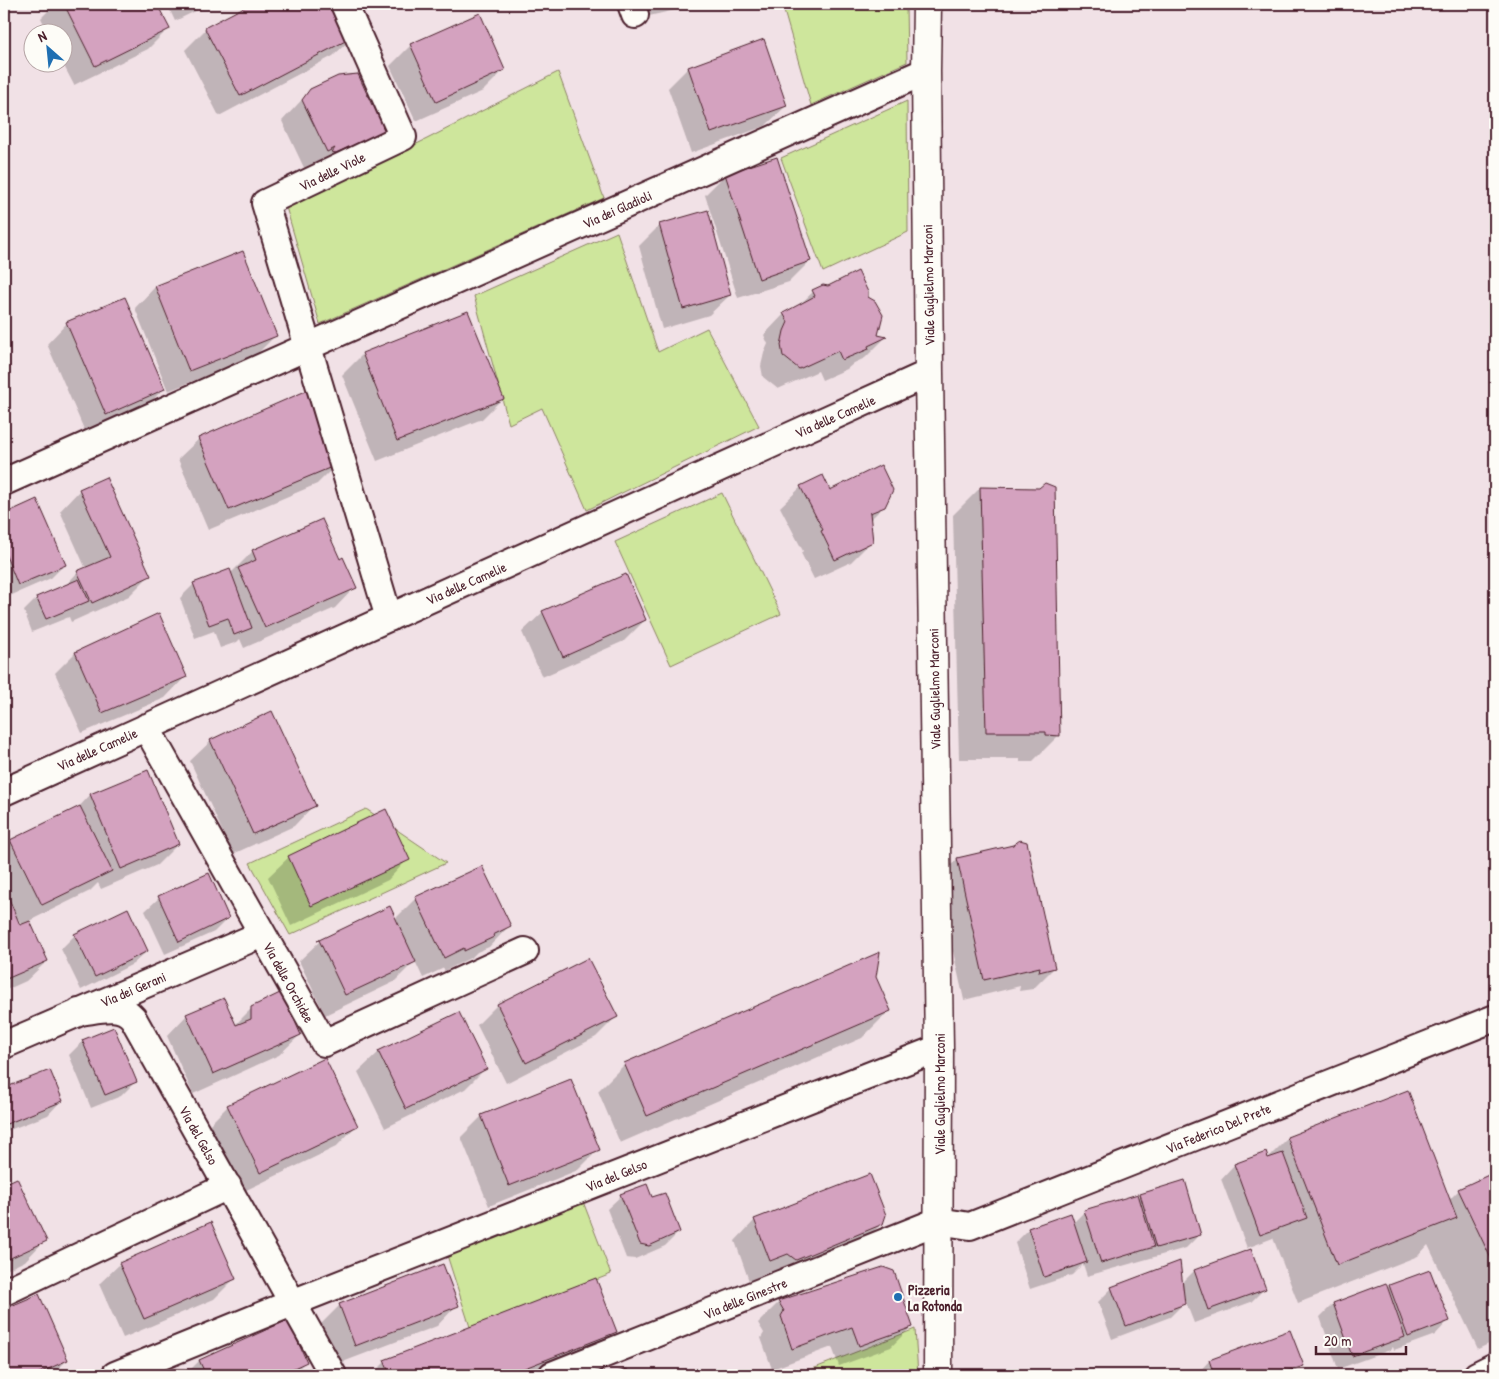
<svg xmlns="http://www.w3.org/2000/svg" width="1499" height="1379" viewBox="0 0 1499 1379" font-family="'Patrick Hand',sans-serif">
<style>
.green{fill:#cee69c;stroke:#8c8264}
.shadow{fill:#0003;fill-rule:evenodd}
.building{fill:#d4a2bf;stroke:#4a1f2b}
.lines{fill:none;stroke-linecap:round;stroke-linejoin:round}
.street-casing{stroke:#4a1f2b;stroke-width:30}
.secondary-casing{stroke:#4a1f2b;stroke-width:31}
.street{stroke:#fdfcf7;stroke-width:26}
.secondary{stroke:#fdfcf7;stroke-width:28}
.poi-dot{fill:#1f6fb2;stroke:#fdfcf7;stroke-width:2}
.labels{text-anchor:middle;dominant-baseline:central;stroke-width:4.5;stroke-linejoin:round;paint-order:stroke}
.street-label{font-size:14px;fill:#4a1f2b;stroke:#fdfcf7}
.poi-label{font-size:14px;font-weight:bold;fill:#4a1f2b;stroke:#fdfcf7;text-anchor:start}
</style>
<rect width="100%" height="100%" fill="#f1e1e6"/>
<filter id="ink" filterUnits="userSpaceOnUse"><feTurbulence type="fractalNoise" baseFrequency=".02" numOctaves="2"/><feDisplacementMap in="SourceGraphic" scale="10" xChannelSelector="R" yChannelSelector="G"/><feConvolveMatrix kernelMatrix="1 2 1 2 8 2 1 2 1" color-interpolation-filters="sRGB"/></filter>
<g filter="url(#ink)">
<path class="green" d="M782,4H906L907,62L811,105Z
M558,72L604,198L320,324L286,207L427,139Z
M907,101L908,232L823,272L781,158Z
M617,232L658,352L707,328L759,426L587,510L542,408L509,424L474,296Z
M722,493L781,614L671,665L615,542Z
M366,809L446,863L290,935L250,863Z
M582,1199L611,1274L471,1330L446,1252Z
M915,1329L918,1375H797Z"/>
<path class="shadow" d="M55,4H156L168,29L148,49L74,85L62,62V32H48L41,18Z
M167,4H210L175,21Z
M253,4H337L354,36L333,56L219,116L185,50L207,28Z
M646,4H701L649,16Z
M763,41L786,106L765,126L691,153L668,88L688,68Z
M411,45L504,70L483,91L416,121L390,66Z
M311,90L371,106L385,130L365,150L306,172L282,121Z
M725,175L810,261L789,282L738,298L705,195Z
M660,225L730,295L709,315L662,329L639,246Z
M243,253L276,335L255,356L168,391L135,308L155,287Z
M813,292L876,336L885,338L865,358L854,363L847,369L822,380L818,371L778,389L763,377L761,366L764,353L768,344L764,335L784,314L797,307Z
M67,323L163,389L143,410L86,434L47,344Z
M363,354L502,399L482,419L377,461L342,375Z
M199,439L338,463L317,484L208,530L178,459Z
M801,487L830,491L884,506L870,520L872,541L851,562L814,579L801,553L803,551L780,507Z
M980,488L1059,735L1032,762H1020V759H959L953,515Z
M80,490L149,576L129,596L71,622L69,617L32,632L24,611L37,598L65,586L78,572L86,569L60,511Z
M37,501L64,565L51,578L5,598L4,515Z
M253,551L340,561L355,587L335,608L244,648L240,639L237,642L220,648L214,631L195,638L180,598L194,584L231,573Z
M543,612L645,620L624,641L542,677L522,632Z
M75,653L185,677L165,698L82,733L55,673Z
M211,741L314,805L294,826L233,854L190,761Z
M147,771L178,844L157,865L101,889L98,883L90,891L29,921L47,961L26,981L4,991V849L11,841L77,809L90,795ZM16,918H18L22,926L20,927Z
M1013,847L1054,968L1033,989L1019,991L1020,986L964,1000L937,880L957,859Z
M289,857L408,859L388,880L291,926L268,877Z
M481,868L509,926L489,947L477,952L472,957L444,971V968L423,978L415,961L394,982L325,1015L299,961L320,941L394,920L416,898Z
M159,898L228,918L214,932L165,954L145,911Z
M75,935L147,951L133,964L81,990L61,949Z
M587,960L616,1017L596,1037L506,1083L477,1025L497,1005Z
M875,977L889,1011L862,1038L620,1143L598,1091L625,1064Z
M252,1008L300,1035L279,1055L193,1094L167,1036L187,1015L235,1025Z
M83,1041L135,1082L121,1096L91,1108L69,1055Z
M379,1052L485,1069L465,1089L385,1128L358,1072Z
M50,1071L61,1101L48,1115L4,1132V1090Z
M570,1081L598,1150L578,1170L489,1206L461,1137L482,1116Z
M228,1106L356,1126L336,1147L240,1193L207,1127Z
M1288,1138L1449,1200L1459,1190L1495,1173V1341L1478,1349L1428,1245L1418,1256L1298,1303L1273,1238L1247,1248L1221,1179L1234,1165L1265,1154L1267,1159Z
M16,1180L45,1240L25,1261L4,1271V1186Z
M1141,1195L1200,1234L1186,1248L1087,1276L1083,1264L1072,1275L1030,1289L1015,1243L1029,1229L1073,1223L1085,1211L1138,1198Z
M621,1196L652,1199L679,1232L665,1246L635,1259L626,1258L607,1209Z
M755,1220L882,1223L861,1244L774,1280L767,1274L749,1281L735,1241Z
M1250,1250L1264,1289L1251,1302L1194,1323L1183,1295L1184,1303L1170,1317L1112,1339L1098,1302L1112,1288L1182,1283L1194,1271Z
M120,1264L235,1278L214,1299L123,1338L99,1284Z
M1430,1271L1448,1321L1435,1335L1394,1350L1393,1347L1390,1350L1338,1369L1320,1317L1333,1304L1385,1285L1387,1289L1389,1286Z
M38,1295L67,1360L52,1375H4V1311Z
M779,1302L912,1326L891,1347L839,1366L832,1347L772,1369L761,1338L764,1333L758,1323Z
M340,1305H457L437,1326L335,1365L319,1326Z
M287,1321L305,1362L292,1375H185L199,1361Z
M616,1332L589,1359L547,1375H372L385,1362Z
M1209,1361L1302,1365L1292,1375H1196Z"/>
<path class="building" d="M64,4H157L170,29L95,66Z
M250,4H339L355,36L240,96L205,29L206,27Z
M480,13L505,70L436,102L410,44Z
M764,39L787,106L711,133L688,67Z
M358,74L372,105L375,104L387,130L336,153L332,152L335,148L327,152L302,100L310,89L338,76Z
M777,157L811,261L759,279L725,174Z
M708,210L731,295L683,309L659,224Z
M243,251L277,336L189,371L155,286Z
M858,271L868,292V297L875,301L883,315L878,335L887,337L868,346L869,349L842,360L838,351L799,369L783,356L781,345L784,331L788,322L783,313L815,296L812,290L823,285L828,286Z
M125,297L165,389L106,415L66,322Z
M468,311L504,399L397,441L362,353Z
M308,390L339,464L229,510L198,438Z
M881,465L893,490L885,507L870,513L873,542L835,560L821,531L823,530L800,486L823,475L830,490Z
M106,477L151,576L92,603L77,571L110,557L79,489Z
M1045,483L1055,487L1060,736L1046,735V732H986L980,487L1039,488Z
M37,499L66,565L18,585L4,551V514Z
M322,519L340,559L343,557L357,588L265,628L238,568L256,560L252,550Z
M230,569L252,628L234,635L228,618L209,625L193,583Z
M626,574L646,620L563,657L542,611Z
M79,579L89,601L46,619L36,597Z
M159,613L187,677L102,713L75,652Z
M272,711L316,806L253,834L210,740Z
M148,770L179,844L121,869L90,794Z
M80,806L112,871L42,905L10,840Z
M386,809L410,860L311,906L288,856Z
M1020,840L1027,842L1055,968L1039,972L1040,967L984,980L957,858L1013,845Z
M482,866L511,926L493,935L494,937L464,951V948L444,958L415,897Z
M209,873L229,918L179,942L158,896Z
M4,887L20,925L30,921L48,961L4,980Z
M390,906L416,962L345,995L319,940L317,941Z
M128,908L148,951L95,977L74,934Z
M880,952L876,977L891,1011L647,1116L624,1063Z
M588,958L618,1017L526,1063L497,1004Z
M282,992L301,1035L213,1074L186,1014L224,998L236,1025L251,1019V1007Z
M459,1012L487,1069L406,1109L378,1051Z
M114,1027L137,1082L105,1095L82,1040Z
M325,1058L358,1126L260,1173L227,1105Z
M50,1070L63,1101L4,1125V1088Z
M571,1079L600,1150L509,1186L481,1115Z
M1408,1090L1457,1218L1337,1265L1287,1137Z
M1266,1152L1268,1158L1283,1153L1307,1218L1260,1235L1234,1164Z
M1495,1172V1267L1458,1189Z
M870,1174L886,1215L883,1224L796,1260L788,1254L770,1261L754,1219Z
M17,1178L47,1241L4,1261V1184Z
M1185,1180L1201,1235L1156,1248L1140,1194Z
M647,1184L652,1197L665,1193L680,1232L649,1246L640,1244L620,1194Z
M1138,1194L1154,1247L1101,1263L1084,1210Z
M1071,1213L1087,1262L1044,1277L1028,1228Z
M211,1222L236,1279L144,1319L119,1263Z
M1251,1249L1266,1289L1208,1310L1194,1270Z
M1180,1261L1185,1304L1126,1326L1111,1287Z
M443,1264L459,1306L355,1346L339,1304Z
M883,1267L894,1271L913,1327L859,1346L852,1327L792,1349L781,1316L784,1311L778,1301Z
M1430,1270L1450,1321L1408,1337L1389,1285Z
M596,1278L617,1332L507,1375H390L384,1360Z
M1386,1283L1405,1337L1352,1356L1333,1303Z
M39,1294L68,1360L35,1375H4V1309Z
M288,1320L307,1362L279,1375H206L199,1360Z
M1290,1330L1304,1366L1288,1371L1290,1375H1214L1209,1360Z
M627,1369L629,1375H610Z"/>
<g class="lines">
<defs>
<path id="street" d="M344,4L403,137L265,203L389,618
M631,4L635,15
M4,482L926,71
M146,727L324,1043L525,951
M4,792L929,373
M79,1012C98,1010 120,1002 133,1018L333,1375
M4,1045L262,934
M4,1292L228,1186
M115,1375L292,1303L939,1048
M552,1375L938,1221L970,1226L1495,1018
M1477,1375L1495,1366"/>
<path id="secondary" d="M927,4L926,71L929,373L939,1048L938,1375"/>
</defs>
<use href="#street" class="street-casing"/>
<use href="#secondary" class="secondary-casing"/>
<use href="#street" class="street"/>
<use href="#secondary" class="secondary"/>
</g>
</g>
<circle class="poi-dot" cx="898" cy="1297" r="5"/>
<g class="labels">
<g class="street-label">
<text transform="translate(332 171) rotate(-26)">Via delle Viole</text>
<text transform="translate(617 209) rotate(-24)">Via dei Gladioli</text>
<text transform="translate(928 285) rotate(-91)">Viale Guglielmo Marconi</text>
<text transform="translate(835 416) rotate(-24)">Via delle Camelie</text>
<text transform="translate(466 583) rotate(-24)">Via delle Camelie</text>
<text transform="translate(934 689) rotate(-91)">Viale Guglielmo Marconi</text>
<text transform="translate(97 749) rotate(-24)">Via delle Camelie</text>
<text transform="translate(289 982) rotate(61)">Via delle Orchidee</text>
<text transform="translate(133 989) rotate(-23)">Via dei Gerani</text>
<text transform="translate(939 1094) rotate(-90)">Viale Guglielmo Marconi</text>
<text transform="translate(1218 1128) rotate(-22)">Via Federico Del Prete</text>
<text transform="translate(199 1135) rotate(61)">Via del Gelso</text>
<text transform="translate(616 1175) rotate(-22)">Via del Gelso</text>
<text transform="translate(745 1298) rotate(-22)">Via delle Ginestre</text>
</g>
<g class="poi-label">
<text x="908" y="1289">Pizzeria<tspan x="908" dy="16">La Rotonda</tspan></text>
</g>
</g>
<rect width="1499" height="1379" fill="none" stroke="#fdfcf7" stroke-width="20"/>
<rect x="10" y="10" width="1479" height="1359" fill="none" stroke="#4a1f2b" stroke-width="2" filter="url(#ink)"/>
<g transform="translate(48 48) rotate(333)"><circle r="24" fill="#fdfcf7" stroke="#b5a4a5"/>
<path d="M0-4L9 19L0 12L-9 19Z" fill="#1f6fb2"/>
<text y="-8" font-size="14" font-weight="bold" text-anchor="middle" fill="#4a1f2b">N</text>
</g>
<path d="M1316 1346v8h90v-8" fill="none" stroke="#4a1f2b" stroke-width="2.5"/>
<text x="1324" y="1346" font-size="15" fill="#4a1f2b" stroke="#fdfcf7" stroke-width="4" paint-order="stroke">20 m</text>
</svg>
